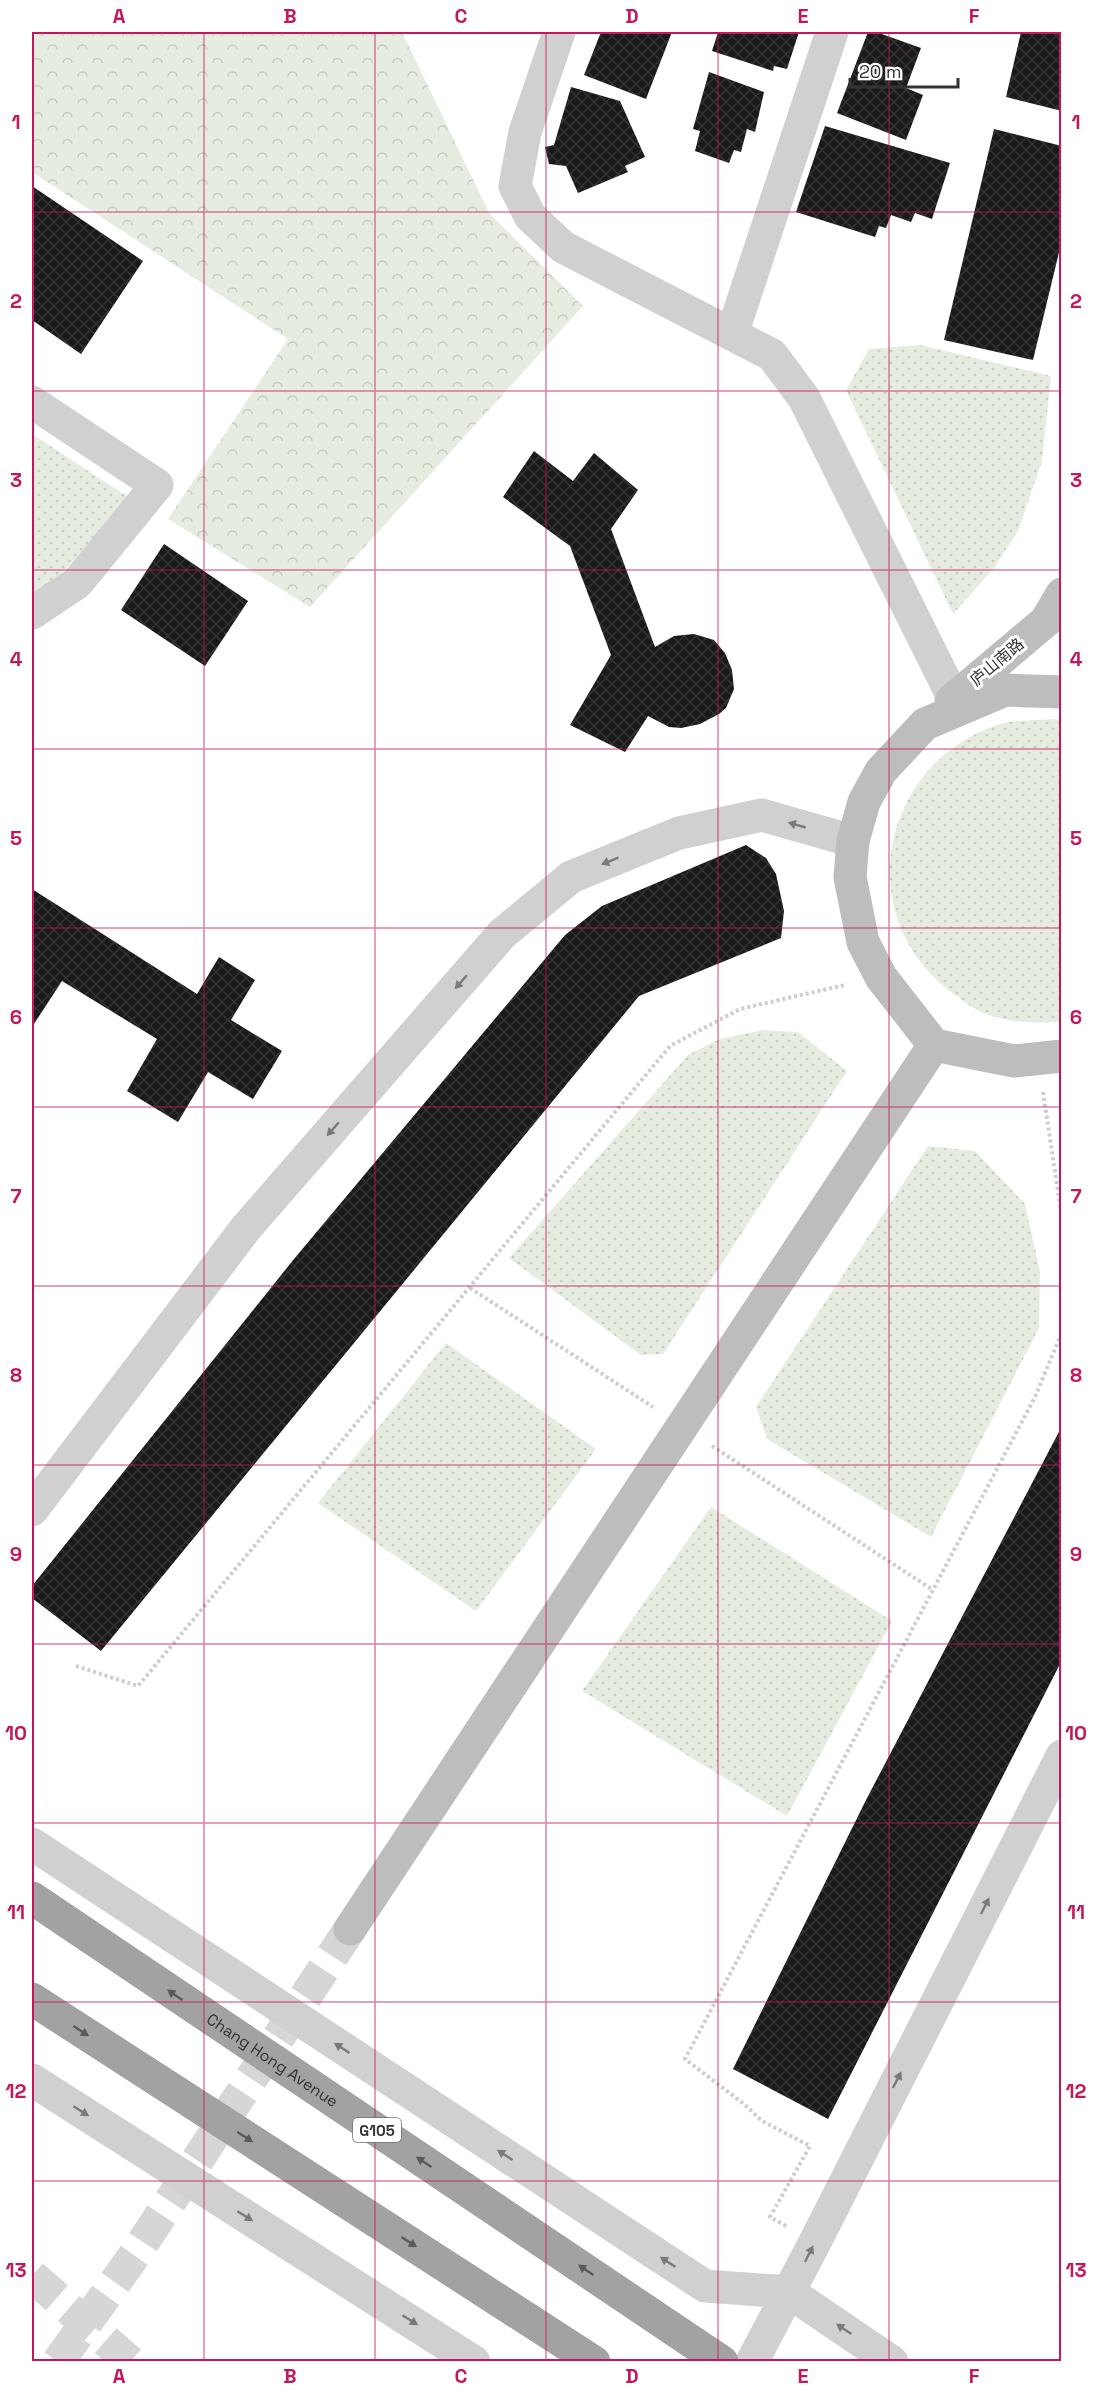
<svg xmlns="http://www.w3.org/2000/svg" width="1093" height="2393" viewBox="0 0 1093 2393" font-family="'Space Grotesk','Noto Sans SC',sans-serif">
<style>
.grass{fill:url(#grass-dots)}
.forest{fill:url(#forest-crowns)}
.building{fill:url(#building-cross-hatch)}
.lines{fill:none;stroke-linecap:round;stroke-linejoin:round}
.tertiary-tunnel{stroke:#d6d6d6;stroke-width:33;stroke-dasharray:33 16;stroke-linecap:butt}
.secondary-tunnel{stroke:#d6d6d6;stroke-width:33;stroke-dasharray:33 16;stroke-linecap:butt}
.path{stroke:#cdcdcd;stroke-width:4;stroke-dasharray:3 3;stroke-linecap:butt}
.minor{stroke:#d0d0d0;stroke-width:33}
.tertiary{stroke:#d0d0d0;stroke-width:33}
.secondary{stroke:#bdbdbd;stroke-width:33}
.trunk{stroke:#a2a2a2;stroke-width:33}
.oneway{fill:#7a7a7a}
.oneway2{fill:#5a5a5a}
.grid{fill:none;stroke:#c2185b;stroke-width:1.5;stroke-opacity:0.55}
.labels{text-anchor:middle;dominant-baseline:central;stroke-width:6;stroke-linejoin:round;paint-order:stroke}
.shield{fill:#fff;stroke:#707070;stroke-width:1.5}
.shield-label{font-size:15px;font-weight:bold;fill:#333}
.street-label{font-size:16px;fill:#333;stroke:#fff}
.neatline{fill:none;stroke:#c2185b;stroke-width:2}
.grid-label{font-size:20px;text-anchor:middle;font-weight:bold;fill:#c2185b}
</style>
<defs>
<pattern id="grass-dots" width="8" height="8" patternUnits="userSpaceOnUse" patternTransform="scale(1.5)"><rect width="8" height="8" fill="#e6ecdf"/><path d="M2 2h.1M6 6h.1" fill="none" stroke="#c6cbc0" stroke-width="1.8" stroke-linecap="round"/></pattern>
<pattern id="forest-crowns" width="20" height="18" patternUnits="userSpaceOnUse" patternTransform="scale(1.5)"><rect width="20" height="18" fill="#e6ecdf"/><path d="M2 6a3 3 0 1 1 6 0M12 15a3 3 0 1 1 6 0" fill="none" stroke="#c6cbc0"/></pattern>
<pattern id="building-cross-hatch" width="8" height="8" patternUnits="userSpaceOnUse" patternTransform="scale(1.5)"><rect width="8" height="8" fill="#1a1a1a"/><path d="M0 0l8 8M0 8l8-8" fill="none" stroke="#333"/></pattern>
</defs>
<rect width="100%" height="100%" fill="#fff"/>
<path class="grass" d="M920,345L1051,376L1042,461L1018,531L994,568L953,614L846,390L869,349Z
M32,434L128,497L59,577L32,595Z
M1055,719L1062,721L1061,1022C1033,1023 1003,1023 977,1010C969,1006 962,999 954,994C849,919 879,763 1000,724C1016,719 1038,721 1055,719Z
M763,1030L798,1032L847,1071L663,1354L641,1355L509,1258L688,1055L720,1039Z
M928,1146L975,1151L1025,1204L1040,1272L1039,1328L931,1537L767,1439L756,1407Z
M446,1343L596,1449L476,1611L318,1503Z
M711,1507L892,1621L787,1816L582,1691Z"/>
<path class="forest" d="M32,32H402L489,213L583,306L310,607L168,519L288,339L32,172Z"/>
<path class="building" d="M601,32H672L646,99L584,75Z
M718,32H799L787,69L774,66L773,71L712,51Z
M868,32H876L921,48L906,88L923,95L906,140L837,113Z
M1021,32H1062V111L1006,97Z
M709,72L764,92L755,132L747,129L741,152L734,150L729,163L695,151L700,131L693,129Z
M571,87L620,101L645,157L625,166L628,172L578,193L566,166L549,164L545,147L554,145Z
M825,126L950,163L932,219L915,213L911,222L891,215L886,228L879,226L875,237L796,212Z
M994,129L1062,146V240L1033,360L944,340Z
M32,186L143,261L81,354L32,320Z
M534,451L573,481L594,453L638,490L611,529L655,647L674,636L694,634L714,640L725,653L732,670L734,689L726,708L719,714L700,724L681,728L669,727L648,716L625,752L570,725L611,655L570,546L503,497Z
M164,544L248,601L205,666L121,610Z
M746,845L766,858L776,874L784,911L781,938L639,996L101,1651L32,1598V1586L294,1259L565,935L602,906Z
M32,889L197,994L219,957L255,980L231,1020L282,1051L253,1099L208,1072L178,1122L127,1091L157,1039L62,981L32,1027Z
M1062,1426V1660L828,2119L733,2069L866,1800Z"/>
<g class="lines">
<path class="tertiary-tunnel" d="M32,2276L130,2362"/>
<path class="secondary-tunnel" d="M58,2362L136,2253L350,1929"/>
<path class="path" d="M1043,1092L1062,1218
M470,1288L653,1407
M712,1446L933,1590
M76,1666L138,1686L670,1046L740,1009L845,985
M786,2226L770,2217L810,2146L762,2121L744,2104L685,2059L1035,1397L1062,1332"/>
<path class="minor" d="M559,32L525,132L515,186L530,216L563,247L772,355L804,398L954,699
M732,334L832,32
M32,402L157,485L77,583L32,613"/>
<path class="tertiary" d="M32,1510L246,1228L502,934L571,877L679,833L762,815L853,841
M32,1844L705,2286L789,2292L892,2362
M32,2080L474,2362
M752,2362L815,2242L1062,1756"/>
<path class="secondary" d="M1062,692L1005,690L925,724L881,771L864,802L853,841L850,877L863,942L881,977L934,1045L1014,1061L1062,1056
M951,701L1046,621L1062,594
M350,1929L934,1045"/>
<g class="trunk">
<path id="s1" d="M32,1898L722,2362"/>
<path d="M32,1999L594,2362"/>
</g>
</g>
<defs><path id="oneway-solid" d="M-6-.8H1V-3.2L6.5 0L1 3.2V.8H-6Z" transform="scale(1.5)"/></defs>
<g class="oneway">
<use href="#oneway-solid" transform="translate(797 825) rotate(-164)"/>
<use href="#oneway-solid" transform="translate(610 861) rotate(158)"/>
<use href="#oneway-solid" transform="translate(461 982) rotate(131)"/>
<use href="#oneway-solid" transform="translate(333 1129) rotate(131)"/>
<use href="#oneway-solid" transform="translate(985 1906) rotate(-63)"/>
<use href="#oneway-solid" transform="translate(342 2048) rotate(-147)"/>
<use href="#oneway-solid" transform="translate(897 2080) rotate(-63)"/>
<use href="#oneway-solid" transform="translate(81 2111) rotate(32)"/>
<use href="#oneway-solid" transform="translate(505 2155) rotate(-147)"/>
<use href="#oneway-solid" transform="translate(245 2216) rotate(32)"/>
<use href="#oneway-solid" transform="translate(809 2254) rotate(-63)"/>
<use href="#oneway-solid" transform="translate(668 2262) rotate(-147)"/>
<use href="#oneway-solid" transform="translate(410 2320) rotate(32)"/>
<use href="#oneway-solid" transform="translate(844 2329) rotate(-146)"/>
</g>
<g class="oneway2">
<use href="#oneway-solid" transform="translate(175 1995) rotate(-146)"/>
<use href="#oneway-solid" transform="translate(81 2031) rotate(33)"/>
<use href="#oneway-solid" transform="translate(245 2137) rotate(33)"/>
<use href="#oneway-solid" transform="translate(424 2162) rotate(-146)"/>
<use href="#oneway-solid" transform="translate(409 2242) rotate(33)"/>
<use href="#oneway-solid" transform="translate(586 2270) rotate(-146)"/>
</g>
<path class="grid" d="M204,32V2362M375,32V2362M546,32V2362M718,32V2362M889,32V2362M32,212H1062M32,391H1062M32,570H1062M32,749H1062M32,928H1062M32,1107H1062M32,1286H1062M32,1465H1062M32,1644H1062M32,1823H1062M32,2002H1062M32,2181H1062"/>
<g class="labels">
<rect class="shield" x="353" y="2118" width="48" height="24" rx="4.5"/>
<g class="shield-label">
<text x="377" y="2130">G105</text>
</g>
<g class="street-label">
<text transform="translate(997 662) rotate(-40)">庐山南路</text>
<text stroke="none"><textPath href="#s1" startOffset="290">Chang Hong Avenue</textPath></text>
</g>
</g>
<rect width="1093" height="2393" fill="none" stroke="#ffffff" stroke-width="66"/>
<path d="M850 78v9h108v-9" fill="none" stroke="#333333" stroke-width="3"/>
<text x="859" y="78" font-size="18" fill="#333333" stroke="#ffffff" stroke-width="4.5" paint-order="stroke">20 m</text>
<rect x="33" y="33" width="1027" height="2327" class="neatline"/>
<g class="grid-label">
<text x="119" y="23">A</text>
<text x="290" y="23">B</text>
<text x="461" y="23">C</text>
<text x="632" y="23">D</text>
<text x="803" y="23">E</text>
<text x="974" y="23">F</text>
<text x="16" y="129">1</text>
<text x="1076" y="129">1</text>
<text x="16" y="308">2</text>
<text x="1076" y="308">2</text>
<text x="16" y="487">3</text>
<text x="1076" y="487">3</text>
<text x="16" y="666">4</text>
<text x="1076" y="666">4</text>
<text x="16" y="845">5</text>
<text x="1076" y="845">5</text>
<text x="16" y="1024">6</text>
<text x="1076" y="1024">6</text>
<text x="16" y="1203">7</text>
<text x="1076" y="1203">7</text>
<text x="16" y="1382">8</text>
<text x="1076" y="1382">8</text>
<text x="16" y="1561">9</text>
<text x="1076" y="1561">9</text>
<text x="16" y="1740">10</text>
<text x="1076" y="1740">10</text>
<text x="16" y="1919">11</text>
<text x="1076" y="1919">11</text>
<text x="16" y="2098">12</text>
<text x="1076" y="2098">12</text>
<text x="16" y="2277">13</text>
<text x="1076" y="2277">13</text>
<text x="119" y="2383">A</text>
<text x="290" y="2383">B</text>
<text x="461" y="2383">C</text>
<text x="632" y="2383">D</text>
<text x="803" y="2383">E</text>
<text x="974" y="2383">F</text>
</g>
</svg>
